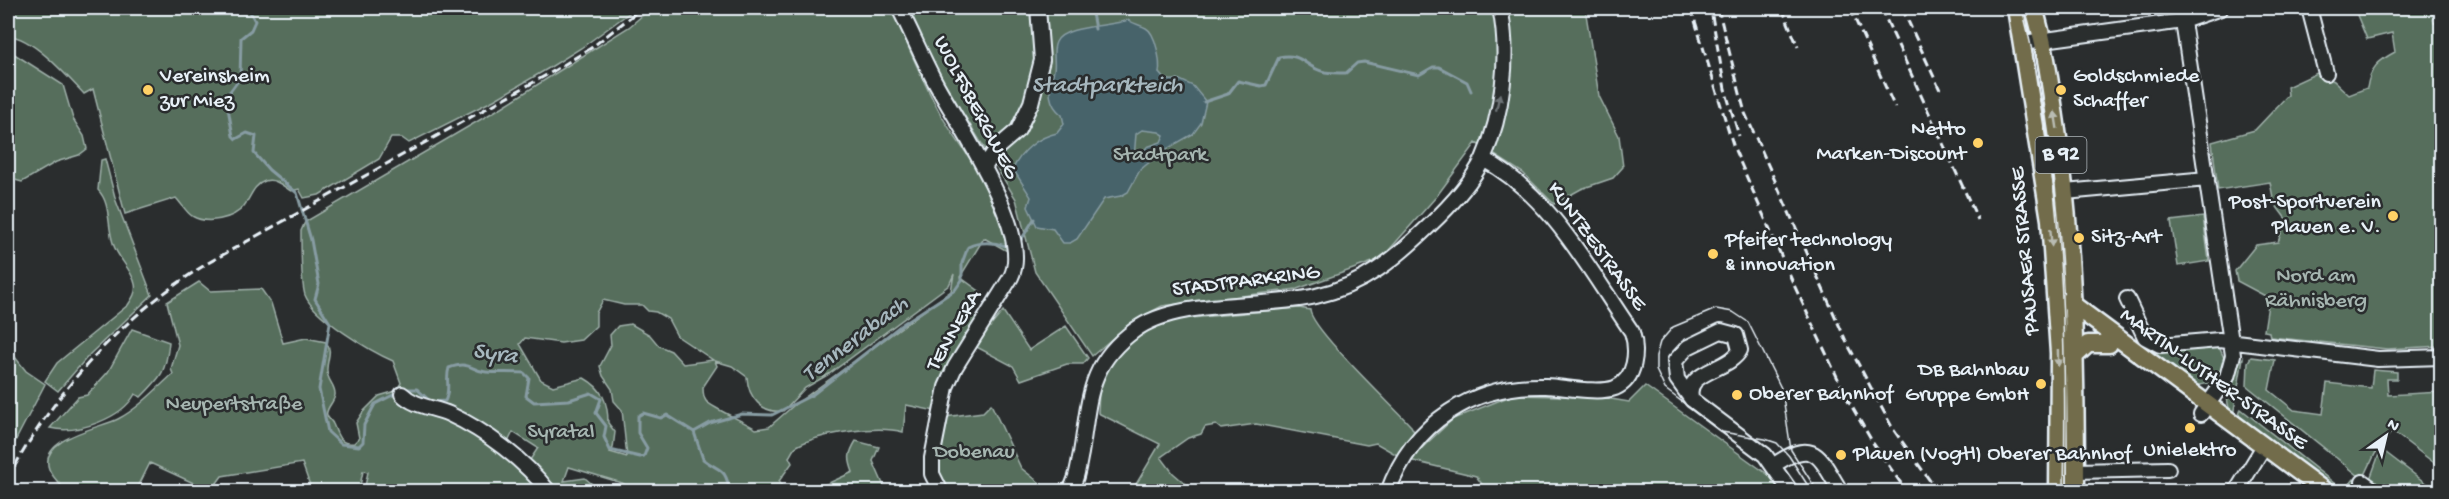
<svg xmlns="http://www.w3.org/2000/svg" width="2449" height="499" viewBox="0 0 2449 499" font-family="'Gochi Hand',sans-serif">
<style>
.green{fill:#566e5b;stroke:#9fb0aa;stroke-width:1.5;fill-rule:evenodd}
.water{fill:#46636a;stroke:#879ca3;stroke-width:1.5;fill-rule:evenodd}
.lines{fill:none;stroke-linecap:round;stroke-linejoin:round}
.stream{stroke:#879ca3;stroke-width:3}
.minor-casing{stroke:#e8f1f8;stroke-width:18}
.major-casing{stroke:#e8f1f8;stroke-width:21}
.minor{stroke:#2a2d2e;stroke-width:14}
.major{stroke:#726c4b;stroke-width:16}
.tram{stroke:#e8f1f8;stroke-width:1.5}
.rail{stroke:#e8f1f8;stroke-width:3;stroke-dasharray:9 4.5;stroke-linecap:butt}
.oneway{fill:#6c7275}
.oneway2{fill:#b9bcb3}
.poi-dot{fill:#ffd166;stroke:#2a2d2e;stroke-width:2}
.labels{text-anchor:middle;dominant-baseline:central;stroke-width:5;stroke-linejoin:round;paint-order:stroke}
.shield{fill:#2a2d2e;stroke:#afb6bb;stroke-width:1.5}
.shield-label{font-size:21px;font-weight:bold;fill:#e8f1f8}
.poi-label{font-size:22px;fill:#e8f1f8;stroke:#2a2d2e;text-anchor:start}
.street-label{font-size:22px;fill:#e8f1f8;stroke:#2a2d2e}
.park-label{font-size:22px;fill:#a6b6b1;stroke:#2a2d2e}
.water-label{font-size:24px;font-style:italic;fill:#a7b8bf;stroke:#2a2d2e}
</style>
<rect width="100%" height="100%" fill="#2a2d2e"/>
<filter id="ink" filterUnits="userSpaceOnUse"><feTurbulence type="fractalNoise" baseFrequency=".0167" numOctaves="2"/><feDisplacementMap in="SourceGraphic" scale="12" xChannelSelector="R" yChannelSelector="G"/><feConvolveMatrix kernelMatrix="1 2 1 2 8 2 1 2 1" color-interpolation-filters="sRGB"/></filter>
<g filter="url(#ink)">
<path class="green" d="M8,8H636L581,48L549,68L494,100L409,143L402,138H391L379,159L319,195L304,198L299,189L291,191C283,186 275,178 265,181C253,185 251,197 244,206C234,219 207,225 192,216C186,212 181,203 176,198L125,214L93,89L84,94C69,78 31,35 8,36Z
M651,8H891C907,42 921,79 940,113C967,161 1005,192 1009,252L984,238L960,277L982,293L969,313L990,327L1003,311L1029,350L1066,326L1088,358L1083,364H1067L1021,380L1013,366L973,345L935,411L906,405L903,432C878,425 820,433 797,446C793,448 792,453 789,457L792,463L779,481L783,488H818L853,472C848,459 848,454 856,441L879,447L873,461L886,491H636L622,483L569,467L564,481L585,478L600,491H556L528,463L538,448L513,432L506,446L478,433L547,491H364L368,472L363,471L359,491H312L302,463L222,476L211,491L150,463L136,491H66C61,485 52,477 49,469C38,438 100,428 118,419C139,408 156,389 173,374L171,369L178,345L167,302L199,282L210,291L261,289L271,303L283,343L306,338L326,342C333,351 327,359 327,369C326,380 336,385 335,395C334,402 328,406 327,412C325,418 331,419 333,424C338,435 339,445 354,443L359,438L356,423L363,412L379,396L396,391L401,383L393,361C372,352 313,317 305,295C301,282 301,246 301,231L305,222L502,107L629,27ZM954,274L951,291L793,406L769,427L756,429C747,423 710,407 706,401C703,397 703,391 703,387L717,366L715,361L732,366L747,377C748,397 762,414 783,411L805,388L829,374L949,285ZM603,300L624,305H642L648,311L656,312L668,319L677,336L713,360L683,364L671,351L659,346L650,335L631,324L618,326L610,335L611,345L600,366L603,376L612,389L614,401L622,410L627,457L610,452L613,448L615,432L608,423C608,401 602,388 584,378L553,386L541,380L520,344L525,338L561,343L581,340L596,326V313Z
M906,8H1585L1599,96L1619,136L1623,167L1613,178L1581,189L1554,204L1523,173L1476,143L1436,197L1381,259L1297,289L1162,306L1130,323L1092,356L1035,272L1016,199L940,76Z
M2354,8H2431L2434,23H2442L2441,346L2387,349L2270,337L2269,332L2264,331L2269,298L2237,281L2235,271L2256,245L2278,242L2286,219L2274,203L2270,182L2218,190L2212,142L2255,130L2288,95L2287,87L2317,73L2334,81L2349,95L2367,88C2370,68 2378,61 2395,52L2392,33L2367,39Z
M8,50L63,85L73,119L84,136L87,149L79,155L56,162L22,182L8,178Z
M105,159L116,201L152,295L90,354L58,391L45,381L57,363L128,305C132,299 137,292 135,284C132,269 117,258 113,243C107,225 111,203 98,190L101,160Z
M2203,217L2209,261L2178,266L2171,221Z
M1299,308L1310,310C1311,329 1394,407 1411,426L1414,432L1397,455L1376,443L1367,445L1256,424L1221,429L1216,425L1205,427L1201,434L1188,438L1161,457L1173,473L1194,491H1132L1160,444L1098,413C1099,398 1098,379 1105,366C1120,341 1154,326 1180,319Z
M132,329L169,342C166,372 162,376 141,397L135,394C122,418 77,435 50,428L78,397L87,395L108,372Z
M2139,340L2150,349L2219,347L2225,360C2219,378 2210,387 2189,385L2131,341Z
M8,352H11L26,371L45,384L8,455Z
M2251,357L2275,360L2269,390L2294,410L2323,414L2327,383L2371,388L2373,370L2397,372V379H2387L2388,395L2441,392V468L2392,431L2375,454L2365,475L2359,476L2247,386L2248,362Z
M2243,358L2233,416C2221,398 2230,373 2243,358Z
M1645,386L1770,476L1781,491H1487L1476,476L1409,460L1453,419L1513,395L1599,397L1629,402Z
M991,404L1021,468L1050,491H949C931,472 939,440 945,417L983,412Z
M2241,409L2344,491L2354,479L2361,485L2357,491H2336L2238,418Z
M2381,449L2436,491H2399L2385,483L2381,490L2370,479Z"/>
<path class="water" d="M1128,20C1134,24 1140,25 1146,28C1156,33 1161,63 1159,73C1164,80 1170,82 1178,79L1193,86L1206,102L1201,123L1193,134L1163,151L1140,170L1128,192L1121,196L1104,199L1077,239L1070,243H1063L1053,229L1037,226L1028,207L1031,197L1013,169C1021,151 1038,137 1057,133L1064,124L1062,115C1048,104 1048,90 1053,74C1057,64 1051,52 1056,42C1063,25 1110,27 1128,20ZM1142,130L1159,132L1164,135L1161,142L1147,147L1138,158H1134L1136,134Z"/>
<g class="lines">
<path class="stream" d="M248,8L255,21L251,30L241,38L240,78L226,97L233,136L236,139L247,133L256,136L254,153L269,170L297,193L311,240L319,284L315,299L330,323L319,389L328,432L341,444L359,446L363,442L364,425L375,404L399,392
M1091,8L1095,29
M1204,102L1228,94L1238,81L1261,86L1266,85L1279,57C1303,52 1305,68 1325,72C1332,73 1339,73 1346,73L1357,63L1364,62L1419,75L1433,67H1439L1467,82L1471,91
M1018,245L1034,219
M404,389H417L431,402L445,401C451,389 445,379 449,368C472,360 470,371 486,372C498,373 512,372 524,373L529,378L526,396L534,402L569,400L591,393L601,399L596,413L606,426L604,437L610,450L640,457L644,456L647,448L638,433V416L643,413L661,418L667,415L694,432L703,459C721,473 725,466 730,492
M694,432L710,423L742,414L772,415L812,395L904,323L955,290L962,280V263L968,247C980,241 994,242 1006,246"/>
<defs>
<path id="minor" d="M899,8C911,31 921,55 933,78C955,121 1034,232 1011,277L955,367L946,387L932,458V474L941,492
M2181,8L2233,355L2227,377L2201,414
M2309,8L2326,73
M2023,43L2183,21L2221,8
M985,166L997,148L1018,130L1031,103L1042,60L1038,8
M2065,192L2207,179
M2127,299L2145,337L2160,345L2219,340L2378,359L2442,357
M1721,331L1736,335L1740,350C1730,371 1681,371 1692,400L1677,379L1675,361L1688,347Z
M402,394C415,407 433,407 449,414C486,431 524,460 549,492
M1692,400L1765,455L1791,492
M1774,465C1816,437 1819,457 1841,492
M2076,471L2168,469
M2363,482L2377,492
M1069,492C1077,480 1078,467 1081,453C1090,399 1087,365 1135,330C1178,298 1262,309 1316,296C1364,285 1395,259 1429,226C1449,207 1471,184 1483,159C1503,114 1510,55 1500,8
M1388,492C1413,422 1473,384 1546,386C1565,387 1598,394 1615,388C1636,379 1638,351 1632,332C1589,270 1551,195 1483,159
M2236,492L2264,446"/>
<path id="major" d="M2016,8L2050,220L2059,353L2058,492
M2034,8C2044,41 2049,76 2054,110C2074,237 2076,364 2076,492
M2068,301L2326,492
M2076,355L2088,344H2109"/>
</defs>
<use href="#minor" class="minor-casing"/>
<use href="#major" class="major-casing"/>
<use href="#minor" class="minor"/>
<use href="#major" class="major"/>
<path class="tram" d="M2022,8C2062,165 2067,330 2064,492
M1812,492L1789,456L1777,443L1765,439L1722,432L1665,389L1656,370V356L1660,342L1673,327L1716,309L1733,312L1748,322L1782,390L1791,450L1818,492"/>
<path class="rail" d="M1691,8L1734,148L1794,285L1848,400L1873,443L1907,492
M1718,8L1745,113L1846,341L1893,429L1938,492
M1782,8L1798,47
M1850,8L1895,108
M1881,8L1978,220
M1902,8L1940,90
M1712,16L1725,89L1739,136
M8,478C57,388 121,317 208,263L552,72L591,48L642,8"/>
</g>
<defs><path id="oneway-solid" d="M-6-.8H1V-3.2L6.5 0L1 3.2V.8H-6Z" transform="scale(1.5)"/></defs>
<use class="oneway" href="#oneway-solid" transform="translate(1498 102) rotate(-77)"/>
<g class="oneway2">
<use href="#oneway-solid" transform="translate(2056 120) rotate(-99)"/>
<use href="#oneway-solid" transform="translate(2051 238) rotate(86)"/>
<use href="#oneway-solid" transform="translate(2058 358) rotate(89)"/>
</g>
</g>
<g class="poi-dot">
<circle cx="148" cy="90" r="6"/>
<circle cx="2061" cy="90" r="6"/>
<circle cx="1978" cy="143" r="6"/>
<circle cx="2393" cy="216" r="6"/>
<circle cx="2079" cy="238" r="6"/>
<circle cx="1713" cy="254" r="6"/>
<circle cx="2041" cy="384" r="6"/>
<circle cx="1737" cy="395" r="6"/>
<circle cx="2190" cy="428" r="6"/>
<circle cx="1841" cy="455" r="6"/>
</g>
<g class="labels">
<rect class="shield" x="2035.5" y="137" width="51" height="36" rx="4.5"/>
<g class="shield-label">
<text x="2061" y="155">B 92</text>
</g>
<g class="poi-label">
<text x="160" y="77">Vereinsheim<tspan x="160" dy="25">zur Miez</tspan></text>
<text x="2073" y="77">Goldschmiede<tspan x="2073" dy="25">Schaffer</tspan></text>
<text x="1966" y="130" text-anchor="end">Netto<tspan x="1966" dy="25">Marken-Discount</tspan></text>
<text x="2381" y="203" text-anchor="end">Post-Sportverein<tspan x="2381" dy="25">Plauen e. V.</tspan></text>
<text x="2091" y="238">Sitz-Art</text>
<text x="1725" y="241">Pfeifer technology<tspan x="1725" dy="25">&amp; innovation</tspan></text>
<text x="2029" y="371" text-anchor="end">DB Bahnbau<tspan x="2029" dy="25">Gruppe GmbH</tspan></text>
<text x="1749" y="395">Oberer Bahnhof</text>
<text x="2190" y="451" text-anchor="middle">Unielektro</text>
<text x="1853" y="455">Plauen (Vogtl) Oberer Bahnhof</text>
</g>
<g class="street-label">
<text transform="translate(975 108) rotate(62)">WOLFSBERGWEG</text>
<text transform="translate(1596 247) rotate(54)">KUNTZESTRASSE</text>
<text transform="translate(2026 251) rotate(-95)">PAUSAER STRASSE</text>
<text transform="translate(1246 282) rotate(-7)">STADTPARKRING</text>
<text transform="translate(955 331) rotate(-60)">TENNERA</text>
<text transform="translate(2213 380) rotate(36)">MARTIN-LUTHER-STRASSE</text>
</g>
<g class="park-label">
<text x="1160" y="156">Stadtpark</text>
<text x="2316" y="277">Nord am<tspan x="2316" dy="25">Rähnisberg</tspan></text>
<text x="234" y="405">Neupertstraße</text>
<text x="561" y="433">Syratal</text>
<text x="974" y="453">Dobenau</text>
</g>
<g class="water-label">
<text x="1107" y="86">Stadtparkteich</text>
<text transform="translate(856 340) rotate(-37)">Tennerabach</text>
<text transform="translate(495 355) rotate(8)">Syra</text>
</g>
</g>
<rect width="2449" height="499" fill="none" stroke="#2a2d2e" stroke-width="30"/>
<rect x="15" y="15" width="2419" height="469" fill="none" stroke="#e8f1f8" stroke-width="2" filter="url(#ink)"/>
<g transform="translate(2386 436) rotate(34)" stroke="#2a2d2e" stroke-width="4.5" paint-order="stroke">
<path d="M0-4.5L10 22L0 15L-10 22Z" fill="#e8f1f8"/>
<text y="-9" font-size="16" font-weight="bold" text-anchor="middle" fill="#e8f1f8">N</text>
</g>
</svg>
